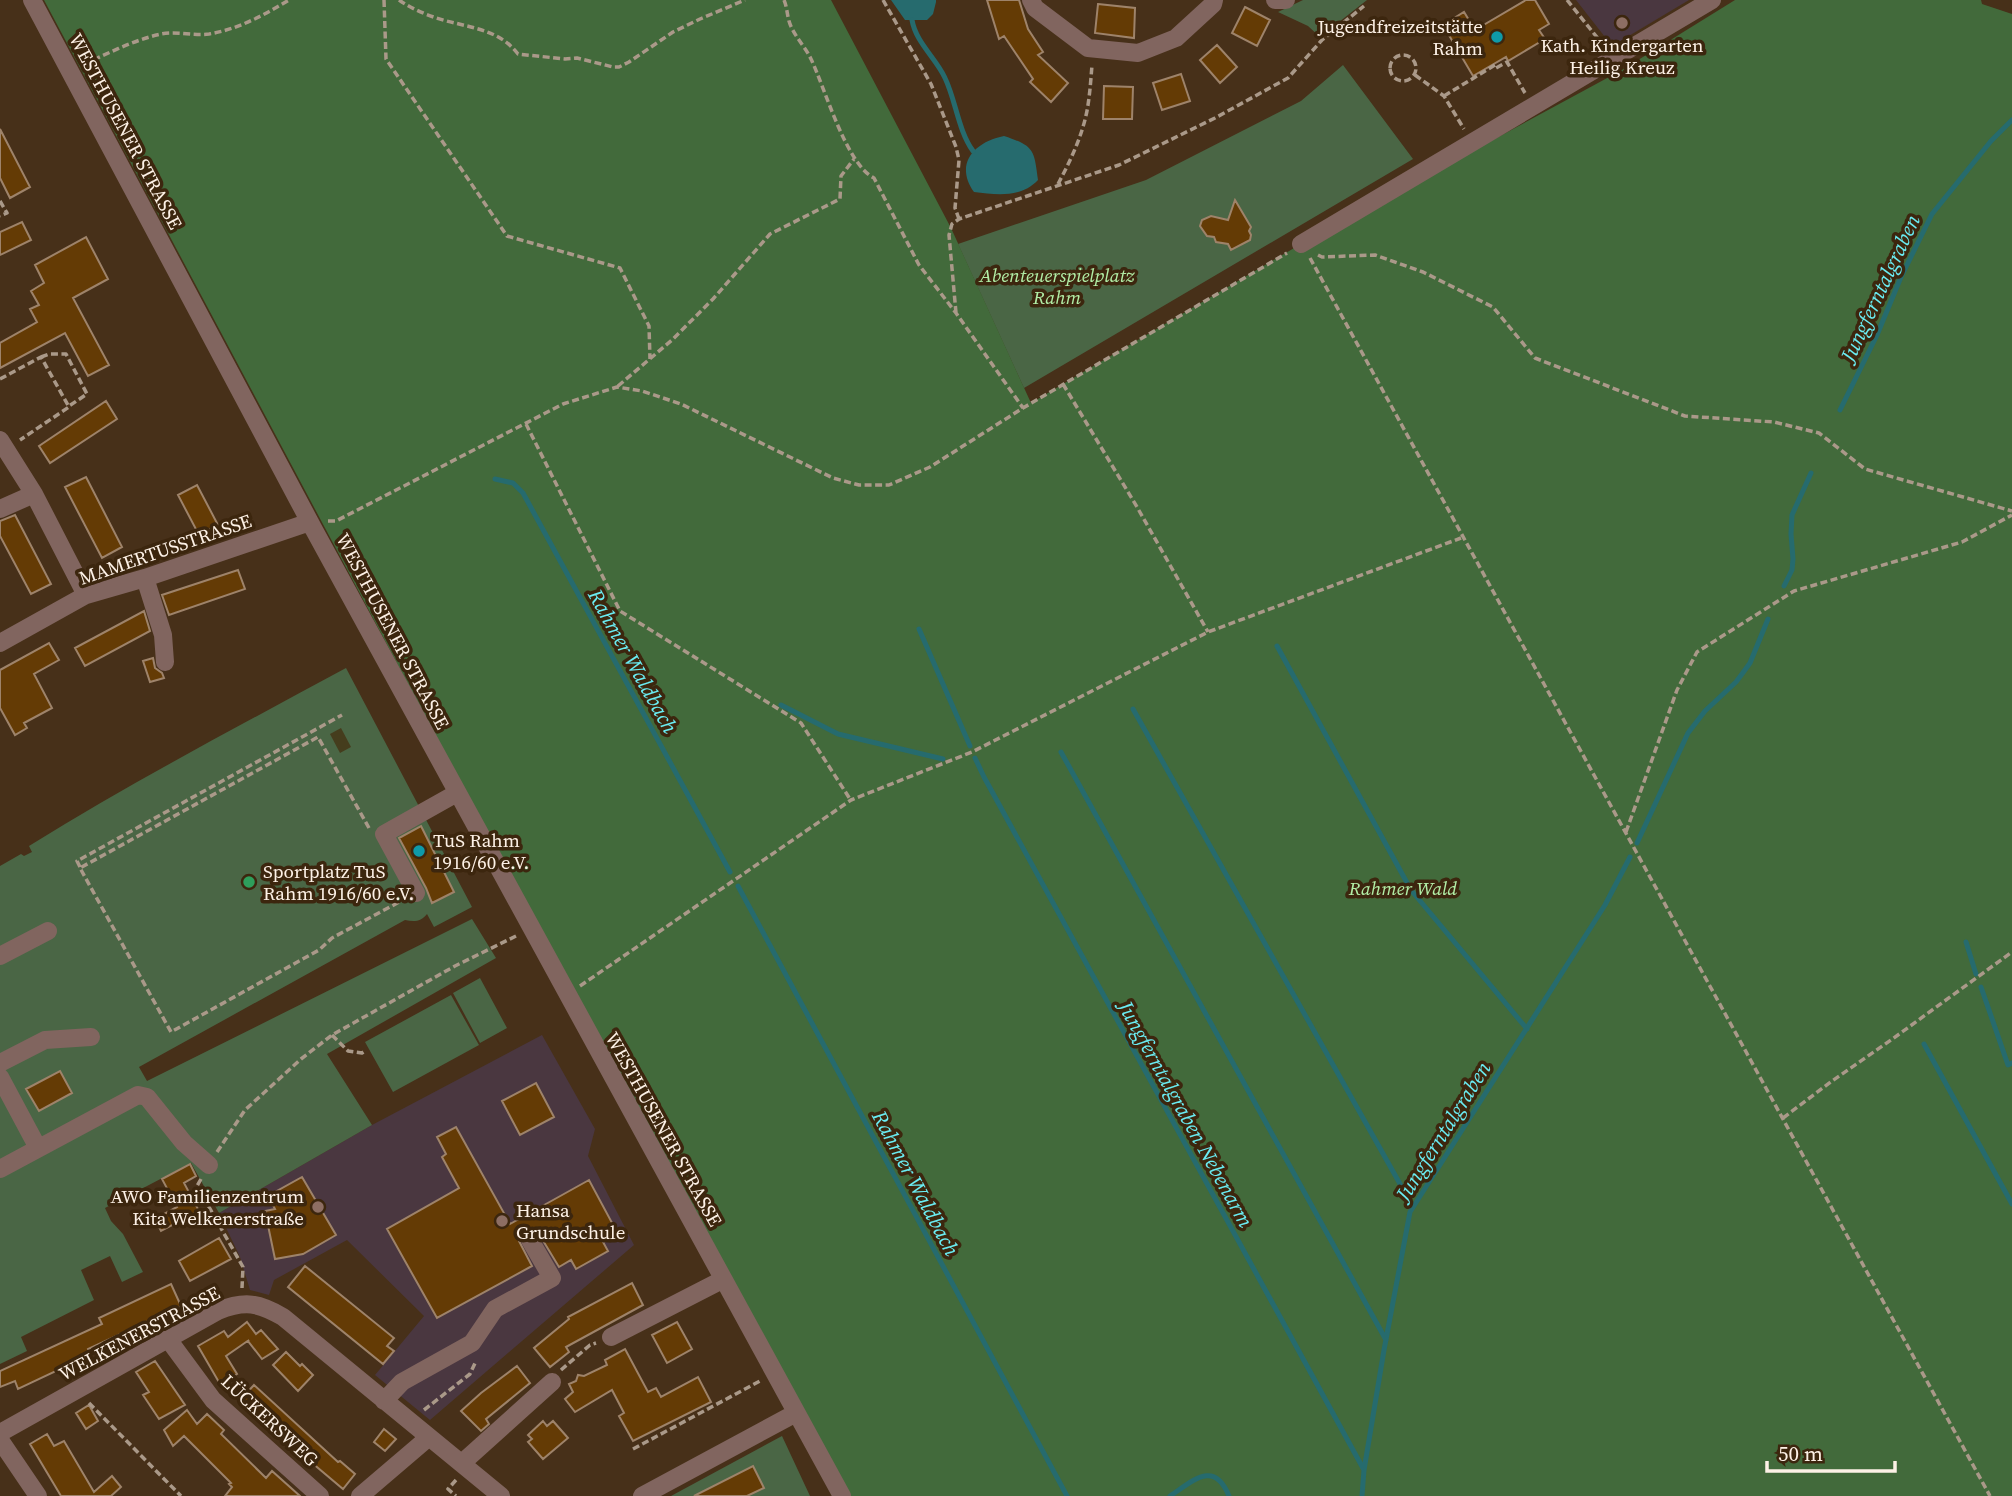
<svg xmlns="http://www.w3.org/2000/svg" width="2012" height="1496" viewBox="0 0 2012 1496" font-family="'Source Serif 4',serif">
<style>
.education{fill:#4a3740}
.green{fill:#4a6645}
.forest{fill:#426a3b}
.sand{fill:#453d1d}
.water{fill:#266b6e}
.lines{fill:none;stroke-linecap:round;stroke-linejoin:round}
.stream{stroke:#266b6e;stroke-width:5}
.building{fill:#643b05;stroke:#9e836a;stroke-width:2}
.path{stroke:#aa9989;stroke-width:3.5;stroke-dasharray:7 3.5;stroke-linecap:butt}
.minor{stroke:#81655f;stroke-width:18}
.education-dot{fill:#8d6e63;stroke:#3c260e;stroke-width:2.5}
.culture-dot{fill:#0f9aa8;stroke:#3c260e;stroke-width:2.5}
.leisure-dot{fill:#2e9e5b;stroke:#3c260e;stroke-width:2.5}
.labels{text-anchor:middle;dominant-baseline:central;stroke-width:7;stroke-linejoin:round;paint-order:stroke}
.poi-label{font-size:19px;fill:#fdf1e6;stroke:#3c260e;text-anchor:start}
.street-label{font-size:19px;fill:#fdf1e6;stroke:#3c260e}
.park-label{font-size:19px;font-style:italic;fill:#b2efa7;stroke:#3c260e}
.water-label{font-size:21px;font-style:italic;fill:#6aecf2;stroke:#3c260e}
</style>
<rect width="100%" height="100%" fill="#473019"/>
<path class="education" d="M1576,0H1689L1612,46Z
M542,1035L595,1129L588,1156L634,1245L430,1420L375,1375L424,1316L347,1240L274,1280L269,1295L250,1290L240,1257L219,1213L372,1125Z"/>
<path class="green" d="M1303,0H1367L1320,37L1308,26L1278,12Z
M1343,65L1413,159L1024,388L958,244L1146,180L1301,101Z
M346,668L472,907L434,927L427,914C421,922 414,922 405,920L139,1067L147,1081L472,919L496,958L327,1054L372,1125L219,1213L191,1163L105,1208L111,1221L123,1234L143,1272L122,1282L110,1256L81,1270L94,1300L21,1337L27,1351L0,1364V866L21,854L24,856L32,852L29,846C132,782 239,726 346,668Z
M480,978L507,1028L480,1043L453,993Z
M451,995L479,1045L393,1092L365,1042Z
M782,1436L810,1496H671Z"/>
<path class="forest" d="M44,0H831L951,228L1031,403L1301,244L1622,70L1735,0H1981L1982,4L2012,14V1496H847L572,992Z"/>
<path class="sand" d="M341,728L351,747L340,753L330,734Z"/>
<path class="water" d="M891,0H936V2L933,14L927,20H905Z
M1004,136C1034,146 1034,149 1038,180C1021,198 997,195 974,192C954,164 974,142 1004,136Z"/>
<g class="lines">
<path class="stream" d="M912,20C916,43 936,58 945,78C956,101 958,130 973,151
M1840,410L1877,335L1901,277L1932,214L1991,141L2012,120
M495,479L513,483L523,493L730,872
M1784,586L1792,570L1793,559L1791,534L1792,515L1811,473
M919,629L970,746
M1277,646L1411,890L1527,1029
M781,705L838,734L943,759
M1133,709L1413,1207
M1061,752L1386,1340
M975,758L984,777L1364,1470
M1637,843L1688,733L1705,711L1736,682L1742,674L1750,663L1768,619
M738,886L1067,1496
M1966,942L1976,974
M1981,987L2008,1065L2012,1063
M1924,1044L2012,1204
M1170,1496C1193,1481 1214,1459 1229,1496
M1362,1496L1364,1470L1384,1350L1410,1212L1605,905L1630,857"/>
</g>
<path class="building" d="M987,0H1019L1028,29L1043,52L1038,55L1068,83L1051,102L1030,82L1033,79L1004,36L999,39Z
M1526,0H1535L1549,24L1539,30L1545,39L1508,61L1506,57L1473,76L1443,25L1464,12L1475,30Z
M1098,4L1135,8L1134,38L1095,33Z
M1245,7L1270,20L1257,46L1232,33Z
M1217,45L1237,67L1220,83L1200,60Z
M1181,74L1190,101L1162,110L1153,83Z
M1104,86L1133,87L1132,119H1103Z
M0,129L30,187L10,198L0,178Z
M1235,200L1251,227L1249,231L1251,235L1250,240L1231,250L1228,244L1216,242L1214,237L1207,236L1200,226L1202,220L1211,216L1228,220Z
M22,222L31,240L0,255V232Z
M86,237L108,279L73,298L109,365L88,376L65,333L0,368V343L37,322L30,309L39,305L31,291L44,283L35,265Z
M106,401L117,419L50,463L39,446Z
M86,477L122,547L102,558L65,487Z
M197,485L218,525L199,535L178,495Z
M15,515L51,584L31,594L0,536V521Z
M238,570L245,589L169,615L162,595Z
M144,611L150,631L85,666L75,648Z
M49,643L59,660L34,674L52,708L24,723L27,728L15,735L0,708V670Z
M153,658L155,668L162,673L164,678L150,682L143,661Z
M421,826L454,892L432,903L426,888L399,838Z
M60,1071L72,1093L39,1111L26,1089Z
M536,1083L554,1117L520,1135L502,1101Z
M456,1127L510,1224L589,1180L618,1234L603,1242L608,1251L576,1269L571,1260L559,1267L539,1234L531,1229L525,1230L520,1235L519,1241L532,1266L437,1318L387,1229L459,1188L442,1157L446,1154L437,1137Z
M190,1164L196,1176L184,1183L199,1211L161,1231L155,1219L177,1207L162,1179Z
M302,1177L336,1235L303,1254L275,1259L265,1211L275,1209L268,1196Z
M219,1238L231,1259L190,1281L179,1261Z
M305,1266L394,1338L387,1346L394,1351L383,1364L288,1287Z
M632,1283L643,1305L566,1347L569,1352L550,1367L534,1348L569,1319L568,1317Z
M171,1284L181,1306L88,1349L90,1355L18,1389L15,1381L0,1387V1371L102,1324L99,1318Z
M247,1322L256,1334L261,1330L278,1349L262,1359L248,1341L249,1340L226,1356L237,1374L220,1384L198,1346L224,1331L228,1337Z
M677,1322L692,1349L667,1363L652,1335Z
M625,1349L648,1392L656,1388L661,1397L698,1377L711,1402L633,1441L619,1416L624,1413L612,1390L575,1412L565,1399L573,1392L569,1384L576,1381L578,1375L584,1376L607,1365L605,1360Z
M286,1352L300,1366L302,1364L313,1375L298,1391L273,1365Z
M155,1361L185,1405L159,1419L143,1395L149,1392L136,1372Z
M517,1366L530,1383L486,1419L489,1424L481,1431L461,1411L481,1393Z
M254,1385L338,1462L340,1461L355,1474L343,1489L292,1446L241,1399Z
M89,1405L98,1421L86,1429L76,1413Z
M187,1410L197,1424L207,1414L224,1430L221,1434L266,1478L272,1471L300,1496H225L232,1487L229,1484L231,1483L184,1436L173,1446L164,1430Z
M543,1421L547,1426L553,1421L568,1438L543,1459L528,1442L532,1439L528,1435Z
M384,1429L396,1439L385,1451L374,1442Z
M47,1434L54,1446L64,1441L94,1492L112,1476L121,1487L111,1496H61L30,1444Z
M753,1466L764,1488L747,1496H694Z"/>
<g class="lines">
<path class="path" d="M384,0L386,59L507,236L620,268L649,326L650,359
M399,0C415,11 436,19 455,23C479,29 502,33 518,54L565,59L577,58L613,67H619L629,62L673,32L700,19L745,0
M784,0C787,7 787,14 789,21C793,35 805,46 811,59C825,88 846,164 874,178L919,265L956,313L1023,408
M883,0L931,84L956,147L959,160L955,208L959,219
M1567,0L1604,46
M1390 68a13 13 0 1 1 26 0a13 13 0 1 1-26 0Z
M84,64C109,53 134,40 161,34C177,31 193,36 209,34C239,29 264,15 289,0
M1415,75L1444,96L1464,129
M1444,96L1495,65L1496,68L1507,62L1525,93
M1058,184C1071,160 1084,132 1088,105C1090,92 1091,78 1092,65
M0,201L7,213L0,216
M1318,255L1322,257L1375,255L1423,272L1493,307L1535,358L1685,416L1774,422L1819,433L1865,469L2012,511
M1310,258L1990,1496
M956,313L949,235L952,224L959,219L1119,165L1215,118L1288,78L1322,40L1364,6
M41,357L49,354H66L87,394L69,406
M0,379L41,357L69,407L20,440
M1063,384L1137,507L1208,632
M618,386L672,340L713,299L770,234L840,199L841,176L854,159
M526,424L620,611L801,723L850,799
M328,521H336L563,404L617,387L642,391L681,404L833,478L859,485H889L930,467L1023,408L1287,253
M369,828L318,737L80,868L171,1032L319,950L332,938L401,901
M1626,832L1677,690L1697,652L1794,591L1962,542L2012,515
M80,867L77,861L342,715
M580,986L851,800L972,752L1208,632L1461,538
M332,1035L348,1051L362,1053L365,1051
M1783,1118L1832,1081L1891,1040L2012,952
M217,1152L245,1110L301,1059L332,1035L455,966L516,936
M201,1179L197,1186L243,1267L242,1288
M561,1370L590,1345L596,1343
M89,1403L181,1496
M424,1410L470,1374L476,1361
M633,1449L760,1381
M456,1480L448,1489L456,1496"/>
<path class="minor" d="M32,0C126,176 219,352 313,528C488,852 665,1174 842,1496
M1031,0L1035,8L1088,48L1138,53L1176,38L1213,4L1214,0
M1275,0H1286
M1301,244L1712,0
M0,440L34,494L86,595
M0,509L34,494
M145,578L163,635L165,662
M0,643L86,595L145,578L310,522
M416,893L384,834L457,793
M0,956L48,931
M0,1063L45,1040L91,1037
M0,1077L38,1148
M0,1169L138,1095L147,1097L184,1143L209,1165
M611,1337L722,1280
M168,1339L213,1400L320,1496
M384,1401L402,1382L472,1343L495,1309L552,1278L530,1240
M0,1433L218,1311C245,1300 259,1303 283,1317L501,1496
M0,1440L38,1496
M462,1463L552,1382
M360,1496L428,1438
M642,1496L796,1413"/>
</g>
<g class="education-dot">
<circle cx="1622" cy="23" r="7"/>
<circle cx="318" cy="1207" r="7"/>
<circle cx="502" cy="1221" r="7"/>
</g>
<g class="culture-dot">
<circle cx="1497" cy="37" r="7"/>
<circle cx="419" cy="851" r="7"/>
</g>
<circle class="leisure-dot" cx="249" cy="882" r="7"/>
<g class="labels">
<g class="poi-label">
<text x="1483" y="26" text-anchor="end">Jugendfreizeitstätte<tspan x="1483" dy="22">Rahm</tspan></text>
<text x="1622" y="45" text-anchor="middle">Kath. Kindergarten<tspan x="1622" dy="22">Heilig Kreuz</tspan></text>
<text x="433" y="840">TuS Rahm<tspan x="433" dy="22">1916/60 e.V.</tspan></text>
<text x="263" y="871">Sportplatz TuS<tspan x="263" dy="22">Rahm 1916/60 e.V.</tspan></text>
<text x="304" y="1196" text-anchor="end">AWO Familienzentrum<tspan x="304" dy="22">Kita Welkenerstraße</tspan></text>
<text x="516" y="1210">Hansa<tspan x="516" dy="22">Grundschule</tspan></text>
</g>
<g class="street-label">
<text transform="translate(126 131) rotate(62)">WESTHUSENER STRASSE</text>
<text transform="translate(165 549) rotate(-19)">MAMERTUSSTRASSE</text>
<text transform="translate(393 631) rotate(62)">WESTHUSENER STRASSE</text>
<text transform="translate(664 1129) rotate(61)">WESTHUSENER STRASSE</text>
<text transform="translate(139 1333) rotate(-28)">WELKENERSTRASSE</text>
<text transform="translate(270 1420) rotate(43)">LÜCKERSWEG</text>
</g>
<g class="park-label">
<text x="1057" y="275">Abenteuerspielplatz<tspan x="1057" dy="22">Rahm</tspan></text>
<text x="1403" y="888">Rahmer Wald</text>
</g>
<g class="water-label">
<text transform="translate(1880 288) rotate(-65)">Jungferntalgraben</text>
<text transform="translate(633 661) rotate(61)">Rahmer Waldbach</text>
<text transform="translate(1186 1114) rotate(61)">Jungferntalgraben Nebenarm</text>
<text transform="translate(1443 1131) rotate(-58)">Jungferntalgraben</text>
<text transform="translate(916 1183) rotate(62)">Rahmer Waldbach</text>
</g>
</g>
<path d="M1767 1461v10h128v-10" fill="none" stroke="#fdf1e6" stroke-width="3.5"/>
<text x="1778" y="1461" font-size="21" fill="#fdf1e6" stroke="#3c260e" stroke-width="5" paint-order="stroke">50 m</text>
</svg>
